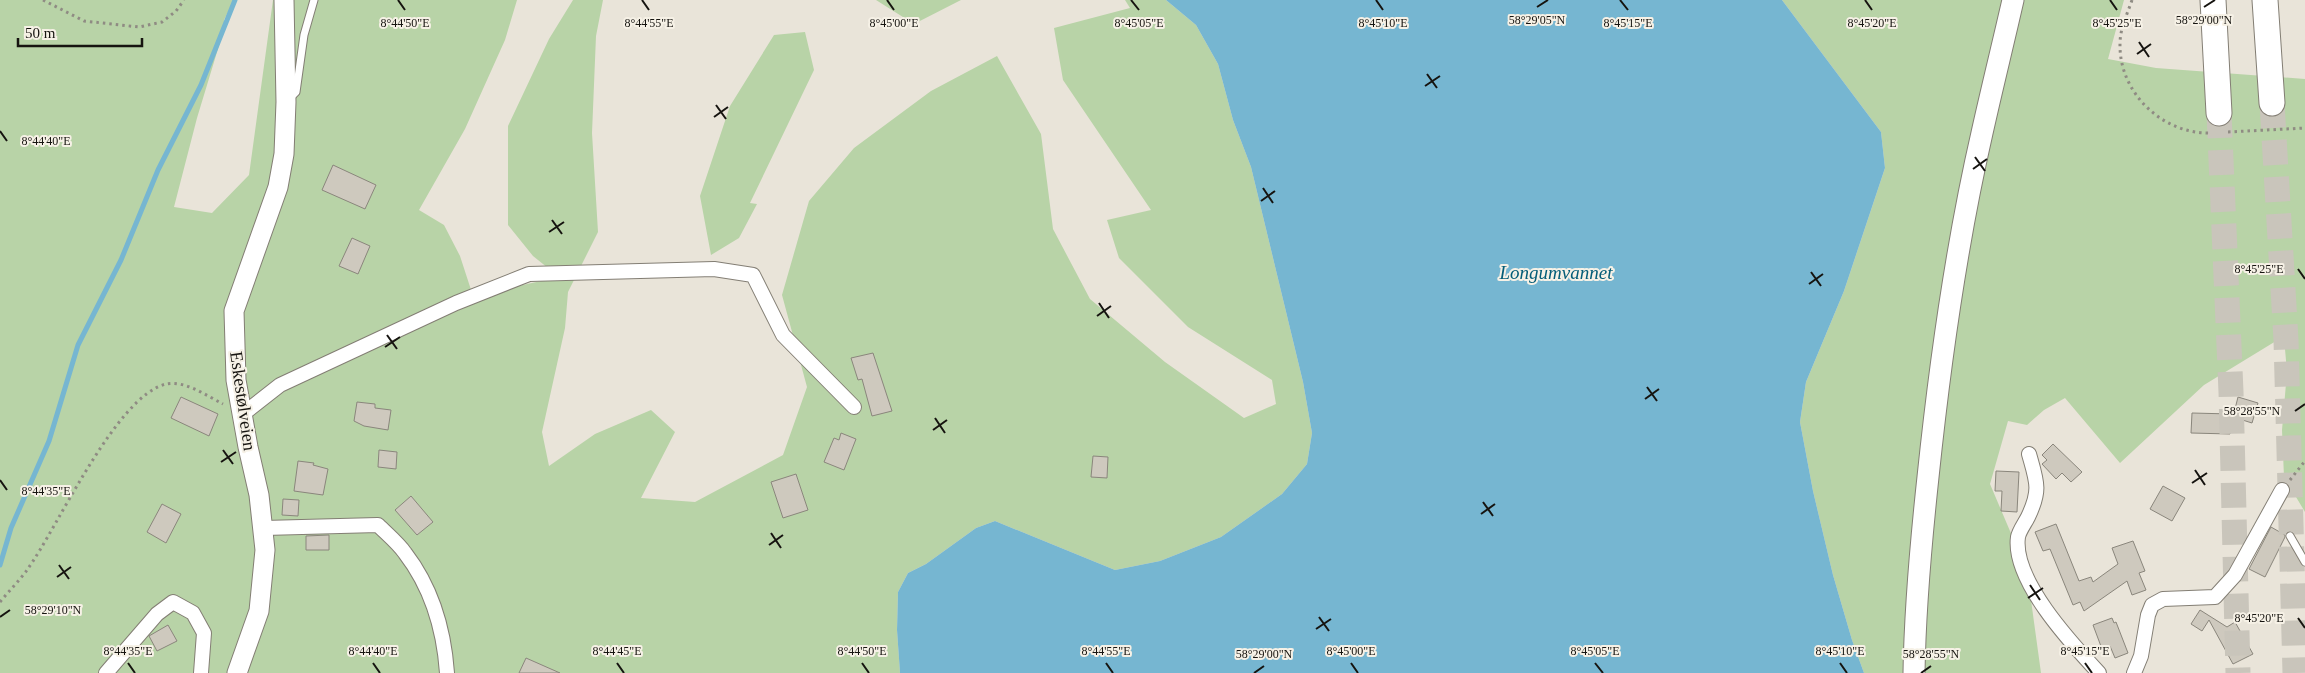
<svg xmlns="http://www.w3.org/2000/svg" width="2305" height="673" viewBox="0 0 2305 673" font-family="Georgia,serif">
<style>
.green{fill:#b8d3a7}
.water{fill:#76b6d1}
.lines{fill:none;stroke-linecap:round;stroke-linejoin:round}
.stream{stroke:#76b6d1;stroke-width:5}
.building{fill:#cec9be;stroke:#8a867c}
.highway-tunnel{stroke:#c9c5bb;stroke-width:25;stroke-dasharray:25 12;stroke-linecap:butt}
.lane-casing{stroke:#837e74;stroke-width:9}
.street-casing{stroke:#837e74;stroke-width:16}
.secondary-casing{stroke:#837e74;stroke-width:21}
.primary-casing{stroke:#837e74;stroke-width:23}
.highway-casing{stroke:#837e74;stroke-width:27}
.path{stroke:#8f8b83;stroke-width:3;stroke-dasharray:2.5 4;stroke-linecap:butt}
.lane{stroke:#fff;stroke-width:7}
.street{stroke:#fff;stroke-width:14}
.secondary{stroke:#fff;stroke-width:19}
.primary{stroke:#fff;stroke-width:21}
.highway{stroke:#fff;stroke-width:25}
.ticks{fill:none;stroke:#161410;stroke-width:2}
.labels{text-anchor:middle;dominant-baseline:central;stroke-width:4;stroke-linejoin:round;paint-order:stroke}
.street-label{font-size:18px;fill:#161410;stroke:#f6f1e6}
.water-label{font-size:19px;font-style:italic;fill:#045d78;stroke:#f6f1e6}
.ticks-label{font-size:12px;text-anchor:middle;fill:#161410;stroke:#f6f1e6;stroke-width:4;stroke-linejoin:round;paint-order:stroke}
</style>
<rect width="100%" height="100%" fill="#e9e4d9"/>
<path class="green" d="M0,0H234L224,20V29L197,118L174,207L212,213L249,175L273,0H517L505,40L465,129L419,210L444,225L460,256L473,296L541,281L553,272L533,256L508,225V126L549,39L573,0H603L596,36L592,133L598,232L568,292L565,328L542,432L549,466L595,434L651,410L675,432L641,498L695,502L783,455L807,387L782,295L809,201L854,148L931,91L997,56L1041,134L1053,229L1090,299L1165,362L1244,418L1276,404L1272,380L1188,327L1119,258L1107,220L1151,210L1063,80L1054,28L1130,8L1125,0H1166L1196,25L1218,64L1233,120L1251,167L1303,382L1312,433L1307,464L1282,494L1221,537L1160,561L1115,570L995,521L976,528L926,564L908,573L898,592L897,630L900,673H0Z
M876,0H961L914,24Z
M1782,0H2124L2108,59L2156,68L2305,79V512L2284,477L2282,430L2287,372L2285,349L2276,341L2204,385L2120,463L2065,398L2044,410L2027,425L2008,421L1990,484L2027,571L2041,673H1864L1852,640L1833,575L1813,491L1800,422L1806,382L1844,291L1885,168L1881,132Z
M805,32L814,70L750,203L757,204L739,238L711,255L700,196L730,106L774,35Z"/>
<path class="water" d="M1166,0H1782L1881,132L1885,168L1844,291L1806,382L1800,422L1813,491L1833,575L1852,640L1864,673H900L897,630L898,592L908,573L926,564L976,528L995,521L1115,570L1160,561L1221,537L1282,494L1307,464L1312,433L1303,382L1251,167L1233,120L1218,64L1196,25Z"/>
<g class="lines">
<path class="stream" d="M0,565L11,528L49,441L78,345L121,260L158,170L201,85L235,0"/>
</g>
<path class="building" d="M333,165L376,185L365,209L322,190Z
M352,238L370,246L358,274L339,266Z
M873,353L892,411L872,416L862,379L858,380L851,358Z
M181,397L218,414L209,436L171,418Z
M2238,397L2258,403L2252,423L2233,417Z
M357,402L375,404V408L391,410L388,430L364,426L354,421Z
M2192,413L2231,414L2230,434L2191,433Z
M841,433L856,439L844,470L824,462L834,438L839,440Z
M2053,444L2082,472L2071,482L2062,473L2056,479L2042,464L2047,460L2042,455Z
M379,450L397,452L396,469L378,467Z
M1093,456L1108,457L1107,478L1091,477Z
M298,461L314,463L313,465L328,469L323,495L294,491Z
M1996,471L2019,472L2017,512L2001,511L2002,491H1995Z
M796,474L808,510L783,518L771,482Z
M2163,486L2185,498L2172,521L2150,509Z
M411,496L433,522L417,535L395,510Z
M283,499L299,500L298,516L282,515Z
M162,504L181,514L166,543L147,532Z
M2056,524L2079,581L2091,577L2093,582L2118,564L2112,548L2133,541L2145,571L2139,573L2146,590L2132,595L2127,581L2084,611L2080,602L2073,605L2050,549L2043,551L2035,532Z
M2271,527L2285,535V537L2265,577L2249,569Z
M329,535V550H306V536Z
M2200,610L2227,627L2235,622L2253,654L2233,664L2209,620L2202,631L2191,624Z
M2112,618L2114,623L2116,622L2128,653L2115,658L2110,646L2102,649L2093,625Z
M168,625L177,641L157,651L149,636Z
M526,658L560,673H519Z"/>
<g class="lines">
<path class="highway-tunnel" d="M2272,103L2286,340L2295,673
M2219,113L2231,392L2238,673"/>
<defs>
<path id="lane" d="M290,98L296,92L304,35L314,0
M2290,536L2305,562"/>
<path id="street" d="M243,414L280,385L456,303L529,274L714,269L753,275L783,335L854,407
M2029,454C2037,482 2041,490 2028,517C2025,523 2019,531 2018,537C2012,580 2072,644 2099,673
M264,528L378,525C387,534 398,543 405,553C432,588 444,630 447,673
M106,673L157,614L173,602L193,613L204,633L201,673
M2134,673L2141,656L2148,615L2152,605L2163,599L2215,597L2235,575L2282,490"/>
<path id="secondary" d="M237,673L259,611L265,550L259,495L248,447L236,380L234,311L278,187L284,154L286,102L284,0"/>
<path id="primary" d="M1914,673C1915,607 1921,542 1928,477C1940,362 1956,246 1982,133C1992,88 2003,44 2013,0"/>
<path id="highway" d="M2213,0L2219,113
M2265,0L2272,103"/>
</defs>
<use href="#lane" class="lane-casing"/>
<use href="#street" class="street-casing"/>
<use href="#secondary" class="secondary-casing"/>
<use href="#primary" class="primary-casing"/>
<use href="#highway" class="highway-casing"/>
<path class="path" d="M43,0L84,21L139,27L162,22L176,11L184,0
M2132,0C2127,15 2120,28 2120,44C2119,93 2163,135 2212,133
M2228,132L2305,128
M2290,480L2305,461
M0,602C9,591 19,581 27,570C58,527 116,396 166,384C185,380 207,396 223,404"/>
<use href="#lane" class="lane"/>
<use href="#street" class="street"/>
<use href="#secondary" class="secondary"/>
<use href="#primary" class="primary"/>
<use href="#highway" class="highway"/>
</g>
<path class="ticks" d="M398,0L405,10M642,0L649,10M887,0L894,10M1131,0L1139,10M1376,0L1383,10M1620,0L1628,10M1865,0L1872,10M2110,0L2117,10M1537,7L1548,0M2204,7L2215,0M2139,42L2149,57M2137,54L2151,44M1427,74L1437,88M1425,86L1440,76M716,105L726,119M714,117L728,107M0,131L7,141M1975,157L1985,171M1973,169L1987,159M1263,188L1273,203M1261,201L1275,191M552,220L562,234M549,232L564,222M2298,269L2305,279M1811,272L1821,286M1809,284L1823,274M1099,303L1109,318M1097,316L1111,306M387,335L397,349M385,347L400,337M1647,387L1657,401M1645,399L1659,389M2295,411L2305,404M935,418L945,433M933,430L947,420M223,450L233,464M221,462L236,452M2195,470L2205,485M0,480L7,490M2192,483L2207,473M1483,502L1493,516M1481,514L1495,504M771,533L781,548M769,545L783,535M59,565L69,579M57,577L71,567M2030,585L2040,600M2028,598L2043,588M0,617L10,610M1319,617L1329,631M2298,618L2305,628M1316,629L1331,619M128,663L135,673M373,663L380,673M617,663L624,673M862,663L869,673M1106,663L1113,673M1351,663L1358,673M1595,663L1603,673M1840,663L1847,673M2085,663L2092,673M1254,673L1264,666M1921,673L1931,666"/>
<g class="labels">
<g class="street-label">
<text transform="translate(243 401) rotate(82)">Eskestølveien</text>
</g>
<g class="water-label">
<text x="1556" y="272">Longumvannet</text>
</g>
</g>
<g class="ticks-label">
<text x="1537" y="24">58°29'05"N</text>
<text x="2204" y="24">58°29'00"N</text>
<text x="405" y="27">8°44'50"E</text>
<text x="649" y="27">8°44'55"E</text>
<text x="894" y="27">8°45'00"E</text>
<text x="1383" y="27">8°45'10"E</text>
<text x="1628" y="27">8°45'15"E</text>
<text x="1872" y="27">8°45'20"E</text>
<text x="1139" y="27">8°45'05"E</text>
<text x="2117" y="27">8°45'25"E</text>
<text x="46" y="145">8°44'40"E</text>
<text x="2259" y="273">8°45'25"E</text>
<text x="2252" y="415">58°28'55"N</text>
<text x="46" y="495">8°44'35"E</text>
<text x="53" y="614">58°29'10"N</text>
<text x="2259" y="622">8°45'20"E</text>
<text x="128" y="655">8°44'35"E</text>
<text x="373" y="655">8°44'40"E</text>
<text x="617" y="655">8°44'45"E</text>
<text x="862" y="655">8°44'50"E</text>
<text x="1106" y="655">8°44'55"E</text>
<text x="1351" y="655">8°45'00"E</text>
<text x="1595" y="655">8°45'05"E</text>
<text x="1840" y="655">8°45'10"E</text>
<text x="2085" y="655">8°45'15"E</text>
<text x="1264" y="658">58°29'00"N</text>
<text x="1931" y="658">58°28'55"N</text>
</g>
<path d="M18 38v8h124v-8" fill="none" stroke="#161410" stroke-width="2.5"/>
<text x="25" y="38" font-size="15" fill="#161410" stroke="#f6f1e6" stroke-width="4" paint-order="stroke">50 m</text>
</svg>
